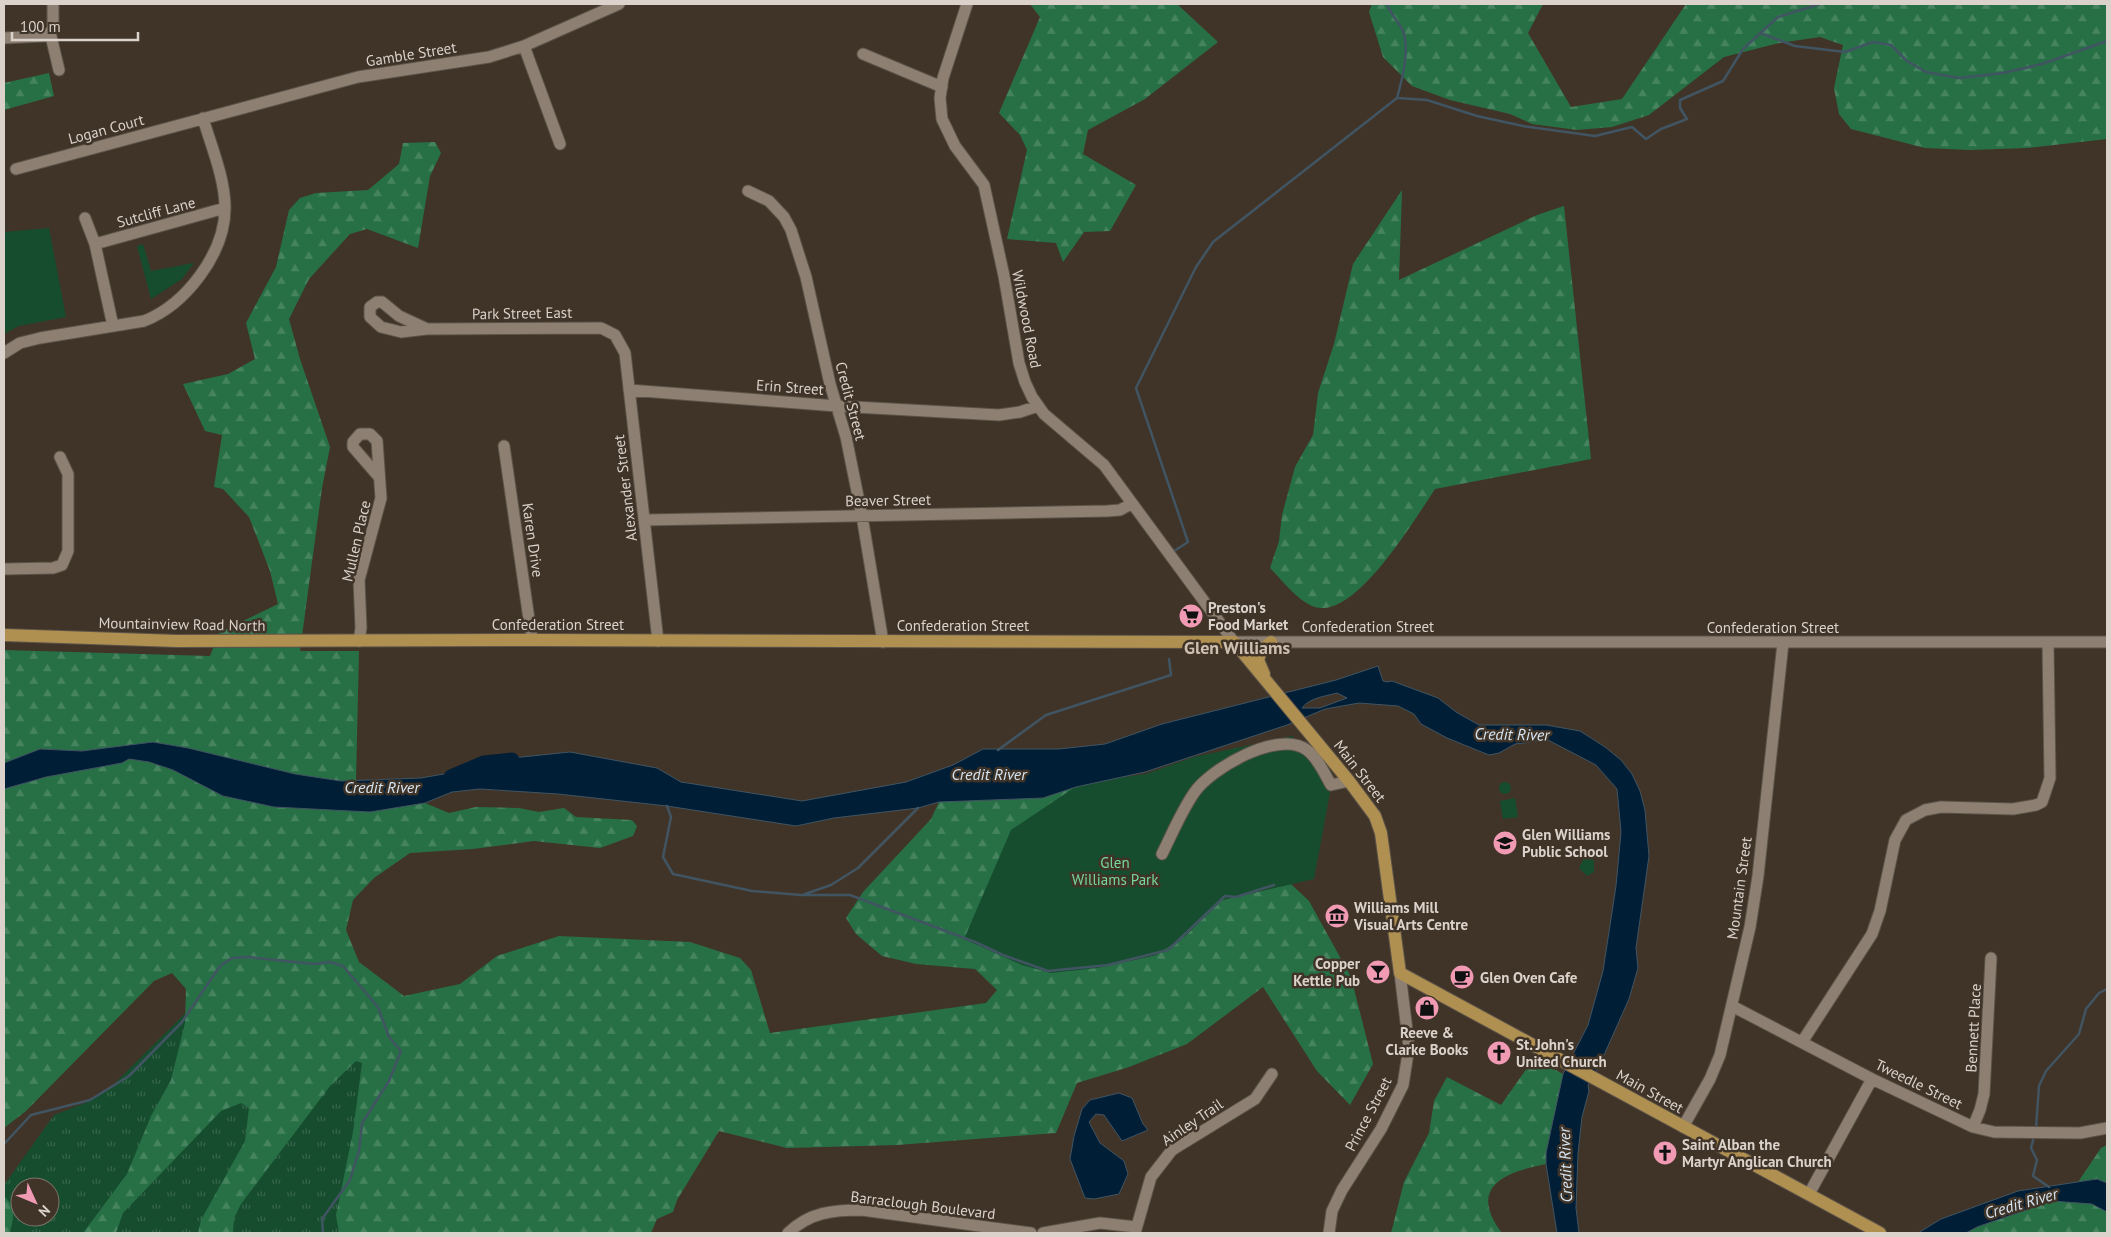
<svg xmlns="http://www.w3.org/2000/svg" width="2111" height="1237" viewBox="0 0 2111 1237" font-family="'PT Sans',sans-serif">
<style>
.grass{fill:url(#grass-tufts);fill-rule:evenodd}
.forest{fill:url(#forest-firs)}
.green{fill:#164d2e}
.water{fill:#001e35;stroke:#415462;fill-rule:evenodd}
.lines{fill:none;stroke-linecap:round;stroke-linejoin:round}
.stream{stroke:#415462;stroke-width:2.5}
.river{stroke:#001e35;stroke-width:15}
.minor-casing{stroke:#5c5349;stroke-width:13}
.major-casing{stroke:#5c5349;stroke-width:14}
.minor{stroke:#8d8072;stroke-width:11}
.major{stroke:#b09050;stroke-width:12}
.labels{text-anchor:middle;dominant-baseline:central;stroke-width:5;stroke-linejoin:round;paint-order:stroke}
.street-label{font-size:15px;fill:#dad2cb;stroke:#403428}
.poi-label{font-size:15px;font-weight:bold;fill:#dad2cb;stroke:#403428;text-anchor:start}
.park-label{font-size:15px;fill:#76d89a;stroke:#403428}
.water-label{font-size:16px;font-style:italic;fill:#d5e5f3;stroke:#403428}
.quarter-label{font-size:18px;font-weight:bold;fill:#cec0b1;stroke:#403428}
</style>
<defs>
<pattern id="grass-tufts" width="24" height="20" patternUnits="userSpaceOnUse" patternTransform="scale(1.25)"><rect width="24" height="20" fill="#164d2e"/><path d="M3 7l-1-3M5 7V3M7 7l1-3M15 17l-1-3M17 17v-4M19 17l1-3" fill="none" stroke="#37664b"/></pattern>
<pattern id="forest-firs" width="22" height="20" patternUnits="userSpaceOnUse" patternTransform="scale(1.25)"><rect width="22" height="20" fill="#277046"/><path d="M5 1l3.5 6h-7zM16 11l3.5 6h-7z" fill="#46845f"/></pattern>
</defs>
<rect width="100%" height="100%" fill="#403428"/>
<path class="grass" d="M207,992L419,1044L439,1233H4V1185L54,1115L85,1103L112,1086ZM20,1187H50V1217H20Z"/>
<path class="forest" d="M1030,4H1177L1218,42L1145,99L1088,130L1083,154L1136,185L1110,231L1084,232L1063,262L1056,243L1007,239L1027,150L1020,135L999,113L1040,17Z
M1372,4H1543L1528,33L1571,107L1622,99L1686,4H2107V139L2027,148L1970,150L1925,148L1851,129L1839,114L1834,88L1843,45L1820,37L1779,43L1724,57L1649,115L1612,127L1577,130L1532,124L1510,114L1450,100L1412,86L1383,57L1369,12Z
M49,73L54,96L4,110V83Z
M435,142L441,153L430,176L418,248L367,229L350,234L309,279L289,319L300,359L330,447L322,488L300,651H359L356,780L341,781L295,774L188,748L153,742L82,751L40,749L4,763V650L210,656L219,633L278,604L270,571L249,517L223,489L214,487L222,435L205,431L183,384L228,374L255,359L246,323L276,267L289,210L300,198L316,193L368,190L399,164L403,143Z
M1402,190L1399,280L1537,215L1564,206L1591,459L1435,489C1415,519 1363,606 1324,608C1304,610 1283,581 1270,568L1279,541L1282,515L1295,467L1313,435L1318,393L1334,344L1353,264Z
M129,759L149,762L173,770L223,796L274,807L370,812L425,803L449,813L476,807L519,808L539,812L564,808L576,817L632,820L637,826L633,836L600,848L534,841L473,849L410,853L374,878L353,900L346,930L359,962L404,996L460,984L497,956L559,936L690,942L740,958L751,970L770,1033L986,1003L997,990L975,969L916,964L882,956L856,934L846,918L863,892L931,819L939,802L1043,798L1075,787L1064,813L1052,933L1125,962L1156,955L1185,936L1222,900L1291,884L1309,901L1351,977L1373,1064L1350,1105L1317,1071L1263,987L1187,1044L1129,1067L1077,1083L1056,1133L897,1145L787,1148L719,1131L677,1200L673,1212L657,1219L651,1233H339L336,1215L353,1132L362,1063L356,1061L330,1086L241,1204L234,1218L233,1233H198L201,1220L245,1141L249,1108L241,1103L221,1111L123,1213L116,1233H83L127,1174L151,1116L171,1080L185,1023L186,989L172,973L154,981L26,1111L4,1128V789L46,777L122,763Z
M1534,1058L1563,1074L1546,1153V1164C1505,1172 1467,1187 1502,1233H1391L1404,1182L1429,1133L1434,1101L1447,1077L1501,1105Z
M2107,1145V1183L2097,1179L2078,1182L2101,1148Z
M4,1196C17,1207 13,1219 10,1233H4Z
M2052,1201L2092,1204L2107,1212V1233H1966L1977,1227Z"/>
<path class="green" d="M49,228L66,317L19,326L4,334V232Z
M143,244L151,271L194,263L182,279L151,299L137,246Z
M1292,736L1333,776L1314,879L1222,900L1185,936L1156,955L1097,968L1051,973L1022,965L964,939L1011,830L1081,783L1146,774L1194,757Z
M1499 788a6 6 0 1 1 12 0a6 6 0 1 1-12 0Z
M1515,798L1518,817L1503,819L1500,801Z
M1584,858L1594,860V872L1587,876L1579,868Z"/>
<path class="water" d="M1378,666L1383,681L1387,682L1392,681L1438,698L1456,712L1479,725H1546L1580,731L1605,747L1621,760L1632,774L1640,791L1645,810L1649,856L1636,948L1638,968L1629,999L1600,1064L1588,1085L1589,1091L1582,1117L1578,1153L1576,1208L1579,1233H1557L1546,1164V1153L1563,1074L1588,1025L1603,971L1616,886L1621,832L1617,789L1596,765L1548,740L1515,744L1499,753L1489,755L1447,738L1421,724L1414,714L1398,706L1359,703L1325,709L1287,725L1145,772L1076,787L1043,798L939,802L918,808L834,818L796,826L667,806L558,794L480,789L452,792L425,803L370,812L274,807L223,796L173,770L149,762L129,759L122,763L46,777L4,789V763L40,749L82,751L153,742L188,748L295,774L341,781L421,778L466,770L502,759L570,752L657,768L681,782L802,801L906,782L953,765L983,749H1059L1105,744L1162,724L1336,680ZM1337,693L1347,698L1320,708H1302C1309,698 1326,696 1337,693Z
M1119,1093L1132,1098L1143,1124L1148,1130L1122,1141L1104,1115L1096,1114L1089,1122L1100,1143L1124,1161L1128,1174L1119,1194L1094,1199L1085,1198L1070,1159L1074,1136L1082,1109L1090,1100Z
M2097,1179L2107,1183V1212L2092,1204L2052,1201L1977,1227L1966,1233H1918L1941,1219L2018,1191Z"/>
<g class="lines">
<path class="stream" d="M1760,33L1795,46L1845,52L1873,42L1891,45L1907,61L1926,72L1959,78L2003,73L2042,64L2107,41
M1398,98L1427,100L1477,116L1523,126L1595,136L1632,127L1646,139L1661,129L1687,119L1680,108V100L1723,81L1743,49L1778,17L1820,4
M1174,551L1188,542L1136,388L1196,267L1213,242L1397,98C1402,80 1410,50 1403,31C1399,22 1391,15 1387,4
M998,750L1046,715L1171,675L1169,659
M667,806L671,817L663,857L673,874L752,891L801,895H850L975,942L1003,955L1048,971L1108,965L1168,950L1225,896L1236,897L1274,885
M805,894L831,885L858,868L918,808
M2036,1128L2039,1086L2046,1071L2079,1034L2086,1009L2099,993L2107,989
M2034,1137L2031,1148L2037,1160L2033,1176L2049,1187
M4,1144L31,1115L90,1100L129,1076L182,1022L220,966L232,958L248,957L314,964L330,962L343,966L378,1007L389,1037L401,1051L389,1081L362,1123L359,1151L350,1180L322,1219L323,1233"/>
<path class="river" d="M451,777L484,763L512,760"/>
<defs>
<path id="minor" d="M53,4V29L50,32L59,70
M967,4L943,78L940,98L942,119L955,146L984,185L1004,276L1019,363L1025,382L1032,397L1044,414L1104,465L1234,642H2107
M4,38L45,36L50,32
M524,46L560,144
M863,54L942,87
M16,169L358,77L489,57L524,46L619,4
M748,191L769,201L784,217L791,230L806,277L830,384L846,437L862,516L883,642
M85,218L95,244L113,326
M95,244L225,208
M427,329L399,316L382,302H377L370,307V317L381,327L401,332L427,329L601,328L615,335L625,353L658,641
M4,353L20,343L40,338L144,321C185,305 225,254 225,208C225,178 211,146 203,118
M629,390L837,406L999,415L1020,412L1038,406
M504,446L532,640
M644,520L1107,511L1120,510L1131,504
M4,569L53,568L62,565L68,551V474L60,457
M359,641L361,628L359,580L381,498L377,441L370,434H360L353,442V447L379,477
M1162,854C1172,834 1181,812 1194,793C1210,769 1278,729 1307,750C1318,758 1324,773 1331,785L1349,781
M1732,1006L1872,1079L1973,1127L1994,1132L2080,1133L2107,1128
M1802,1042L1872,934L1880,911L1895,840L1906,820L1925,810L1941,807L2013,809L2036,805L2042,802L2050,778L2048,643
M1683,1127L1710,1079L1720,1055L1750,927L1758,876L1783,643
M1973,1127L1980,1110L1984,1094L1991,958
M1809,1194L1872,1079
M788,1233C810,1212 833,1210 862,1210L1031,1233
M1043,1233L1100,1223L1136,1227
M1135,1233L1151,1177L1172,1150L1255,1099L1272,1074
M1329,1233L1332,1211L1342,1190L1381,1129L1403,1085L1409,1047L1400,973"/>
<path id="major" d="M4,635L177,641L532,640L1234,642L1349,781L1375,816L1381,833L1400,973L1880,1233
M1264,674L1258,660L1261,651L1271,642"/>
</defs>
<use href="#minor" class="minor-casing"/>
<use href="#major" class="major-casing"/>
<use href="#minor" class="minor"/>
<use href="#major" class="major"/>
</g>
<defs>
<symbol id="supermarket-disc" viewBox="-11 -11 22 22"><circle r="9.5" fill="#f09ab4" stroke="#403428"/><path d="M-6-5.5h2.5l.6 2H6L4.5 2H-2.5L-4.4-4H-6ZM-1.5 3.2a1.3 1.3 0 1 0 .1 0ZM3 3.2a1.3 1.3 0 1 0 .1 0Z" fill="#111"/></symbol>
<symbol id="school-disc" viewBox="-11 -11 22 22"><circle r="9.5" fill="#f09ab4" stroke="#403428"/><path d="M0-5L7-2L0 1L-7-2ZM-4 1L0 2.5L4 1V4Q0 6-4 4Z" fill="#111"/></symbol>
<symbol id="museum-disc" viewBox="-11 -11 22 22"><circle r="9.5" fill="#f09ab4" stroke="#403428"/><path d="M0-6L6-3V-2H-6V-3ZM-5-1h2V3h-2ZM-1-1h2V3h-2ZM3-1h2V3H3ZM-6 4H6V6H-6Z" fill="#111"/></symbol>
<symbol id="bar-disc" viewBox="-11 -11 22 22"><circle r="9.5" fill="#f09ab4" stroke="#403428"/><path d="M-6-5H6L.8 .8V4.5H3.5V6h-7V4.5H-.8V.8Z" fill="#111"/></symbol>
<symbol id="cafe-disc" viewBox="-11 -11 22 22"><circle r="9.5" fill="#f09ab4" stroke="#403428"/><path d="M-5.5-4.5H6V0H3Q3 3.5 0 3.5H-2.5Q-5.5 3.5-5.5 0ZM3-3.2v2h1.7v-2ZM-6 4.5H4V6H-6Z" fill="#111"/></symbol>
<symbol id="shop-disc" viewBox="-11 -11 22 22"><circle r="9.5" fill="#f09ab4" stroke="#403428"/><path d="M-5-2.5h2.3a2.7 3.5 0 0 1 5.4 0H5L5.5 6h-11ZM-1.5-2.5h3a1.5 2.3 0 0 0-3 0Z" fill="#111"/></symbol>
<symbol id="church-disc" viewBox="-11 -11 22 22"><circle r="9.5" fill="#f09ab4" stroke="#403428"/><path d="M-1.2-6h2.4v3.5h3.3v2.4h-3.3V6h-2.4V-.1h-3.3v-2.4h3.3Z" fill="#111"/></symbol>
</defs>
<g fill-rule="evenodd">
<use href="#supermarket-disc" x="1177" y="602" width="28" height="28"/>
<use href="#school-disc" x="1491" y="829" width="28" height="28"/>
<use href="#museum-disc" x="1323" y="902" width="28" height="28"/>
<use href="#bar-disc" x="1364" y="958" width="28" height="28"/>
<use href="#cafe-disc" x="1448" y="963" width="28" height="28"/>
<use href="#shop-disc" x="1413" y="994" width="28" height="28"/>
<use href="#church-disc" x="1485" y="1039" width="28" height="28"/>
<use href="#church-disc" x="1651" y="1139" width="28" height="28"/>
</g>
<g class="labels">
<g class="street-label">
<text transform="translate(411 54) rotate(-9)">Gamble Street</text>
<text transform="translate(106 129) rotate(-15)">Logan Court</text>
<text transform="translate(156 212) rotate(-15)">Sutcliff Lane</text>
<text transform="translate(522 313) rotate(-1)">Park Street East</text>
<text transform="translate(1027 319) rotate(79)">Wildwood Road</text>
<text transform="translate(790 387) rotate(4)">Erin Street</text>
<text transform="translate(851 401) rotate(75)">Credit Street</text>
<text transform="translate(625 488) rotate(-97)">Alexander Street</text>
<text transform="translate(888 500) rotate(-1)">Beaver Street</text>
<text transform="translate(533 540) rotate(82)">Karen Drive</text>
<text transform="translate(356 541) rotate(-77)">Mullen Place</text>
<text transform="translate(182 624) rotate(1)">Mountainview Road North</text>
<text x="558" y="624">Confederation Street</text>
<text x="963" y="625">Confederation Street</text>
<text x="1368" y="626">Confederation Street</text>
<text x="1773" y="627">Confederation Street</text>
<text transform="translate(1360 771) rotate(52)">Main Street</text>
<text transform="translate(1739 888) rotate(-82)">Mountain Street</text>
<text transform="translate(1973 1028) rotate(-87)">Bennett Place</text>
<text transform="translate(1919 1084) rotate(26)">Tweedle Street</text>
<text transform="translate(1650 1091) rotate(29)">Main Street</text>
<text transform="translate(1368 1114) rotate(-62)">Prince Street</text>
<text transform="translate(1192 1122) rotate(-34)">Ainley Trail</text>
<text transform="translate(923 1205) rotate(7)">Barraclough Boulevard</text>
</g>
<g class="poi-label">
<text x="1208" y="607">Preston's<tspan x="1208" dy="17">Food Market</tspan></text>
<text x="1522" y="834">Glen Williams<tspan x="1522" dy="17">Public School</tspan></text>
<text x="1354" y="907">Williams Mill<tspan x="1354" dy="17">Visual Arts Centre</tspan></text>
<text x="1360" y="963" text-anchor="end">Copper<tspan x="1360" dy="17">Kettle Pub</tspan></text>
<text x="1480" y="977">Glen Oven Cafe</text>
<text x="1427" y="1032" text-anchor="middle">Reeve &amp;<tspan x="1427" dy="17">Clarke Books</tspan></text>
<text x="1516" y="1044">St. John's<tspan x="1516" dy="17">United Church</tspan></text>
<text x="1682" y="1144">Saint Alban the<tspan x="1682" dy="17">Martyr Anglican Church</tspan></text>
</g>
<g class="park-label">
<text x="1115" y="862">Glen<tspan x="1115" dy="17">Williams Park</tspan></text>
</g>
<g class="water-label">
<text transform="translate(1512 734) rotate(1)">Credit River</text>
<text x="989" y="774">Credit River</text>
<text x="382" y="787">Credit River</text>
<text transform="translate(1565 1165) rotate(-92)">Credit River</text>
<text transform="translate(2021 1203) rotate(-16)">Credit River</text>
</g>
<g class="quarter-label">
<text x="1237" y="647">Glen Williams</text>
</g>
</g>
<rect width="2111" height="1237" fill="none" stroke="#dad2cb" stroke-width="10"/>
<g transform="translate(35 1202) rotate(134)"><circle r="24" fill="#403428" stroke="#7e7369"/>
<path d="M0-4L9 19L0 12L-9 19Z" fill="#f09ab4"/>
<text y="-8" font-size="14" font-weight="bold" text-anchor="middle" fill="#dad2cb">N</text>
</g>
<path d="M12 32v8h126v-8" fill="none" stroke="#dad2cb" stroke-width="2.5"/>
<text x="20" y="32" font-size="15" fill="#dad2cb" stroke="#403428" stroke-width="4" paint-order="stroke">100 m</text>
</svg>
